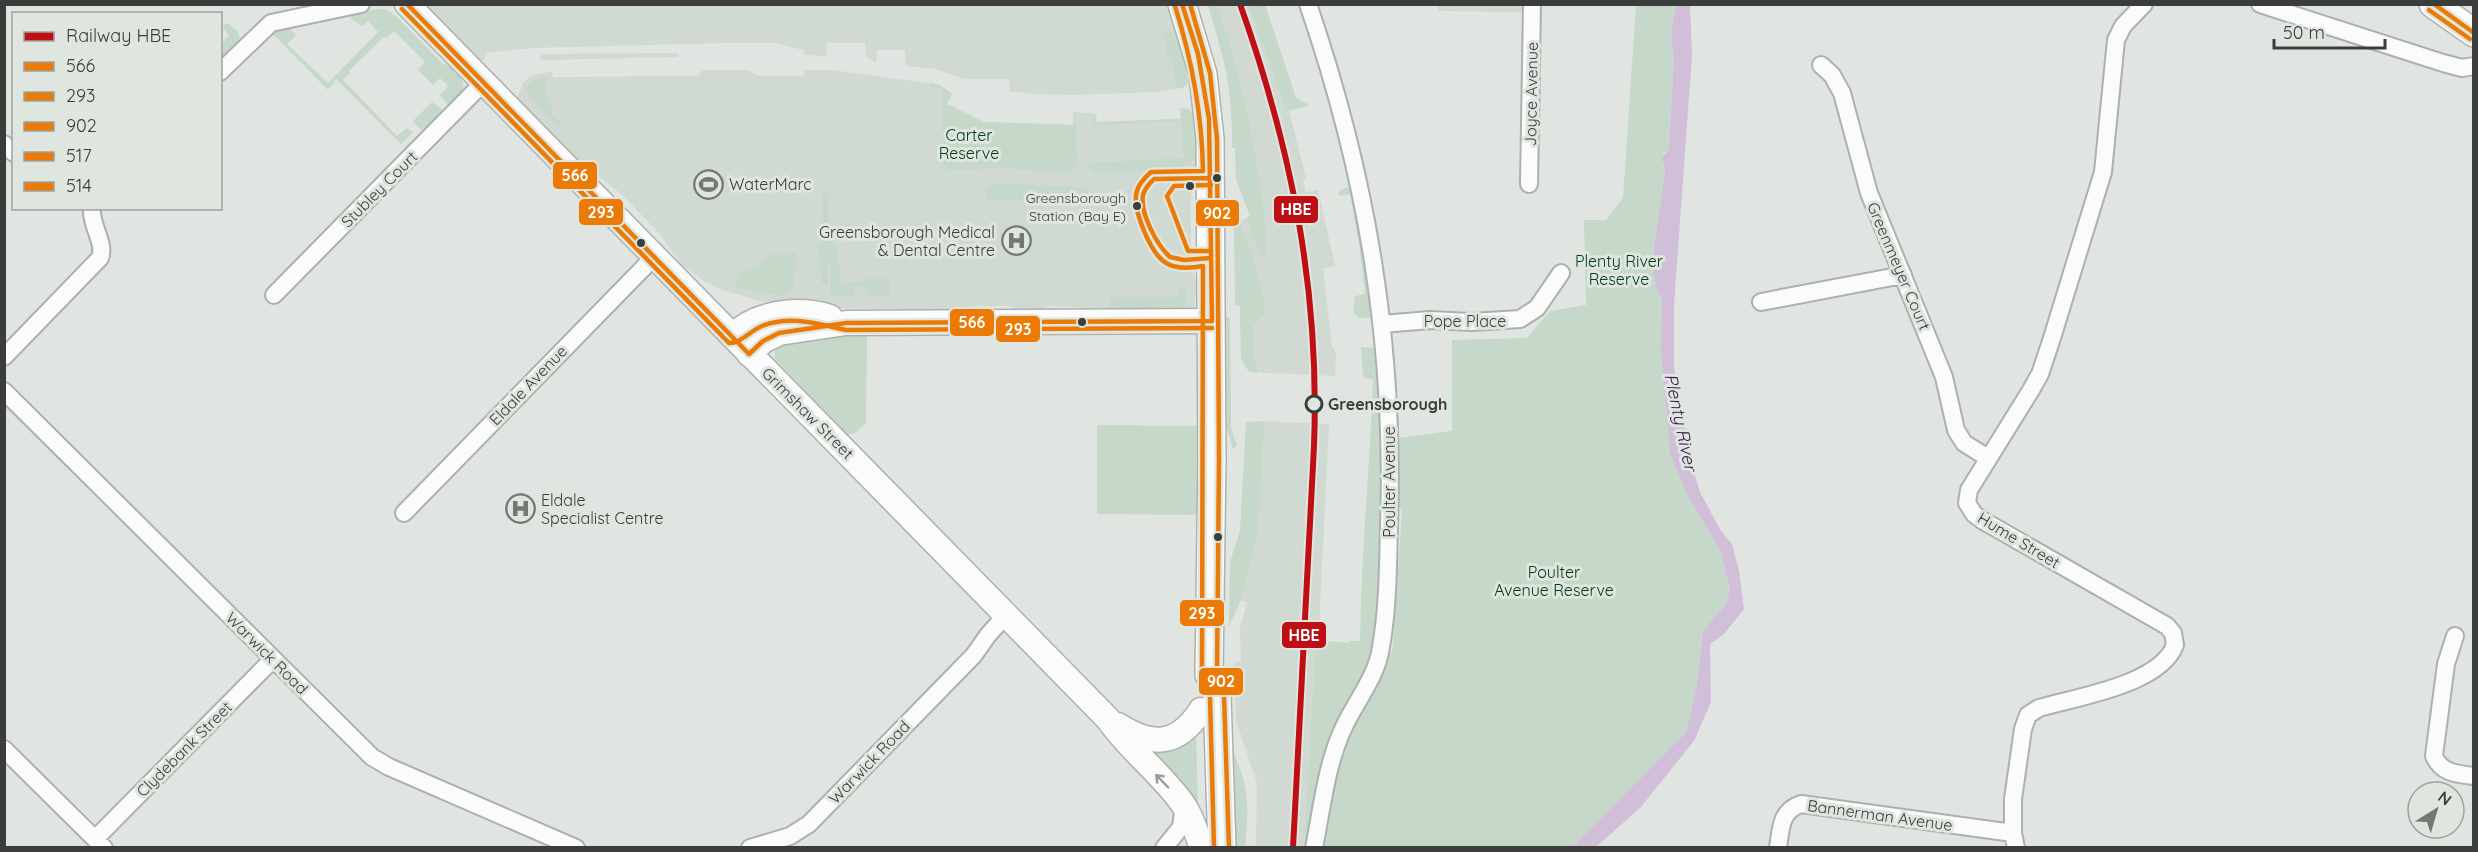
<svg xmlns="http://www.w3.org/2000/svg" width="2478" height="852" viewBox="0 0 2478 852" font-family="Quicksand,sans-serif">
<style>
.built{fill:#d0d9d2}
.green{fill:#c6d8c9}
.water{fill:#d1bfd9}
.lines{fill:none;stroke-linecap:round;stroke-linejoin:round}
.street-casing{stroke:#adb1ae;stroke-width:20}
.secondary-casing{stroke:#adb1ae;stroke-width:27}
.primary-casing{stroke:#adb1ae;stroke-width:30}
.street{stroke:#fafbfa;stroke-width:16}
.secondary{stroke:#fafbfa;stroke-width:24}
.primary{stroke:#fafbfa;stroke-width:27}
.bus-1-casing{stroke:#dfe6e0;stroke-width:9}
.bus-2-casing{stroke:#dfe6e0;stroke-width:9}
.bus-3-casing{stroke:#dfe6e0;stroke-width:9}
.bus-4-casing{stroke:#dfe6e0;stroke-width:9}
.bus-5-casing{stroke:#dfe6e0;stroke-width:9}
.bus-1{stroke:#eb7b06;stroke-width:4.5}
.bus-2{stroke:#eb7b06;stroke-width:4.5}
.bus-3{stroke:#eb7b06;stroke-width:4.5}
.bus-4{stroke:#eb7b06;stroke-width:4.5}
.bus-5{stroke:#eb7b06;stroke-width:4.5}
.rail-1-casing{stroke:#dfe6e0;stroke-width:10}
.rail-1{stroke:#be1014;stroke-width:6}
.oneway{stroke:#9a9c9a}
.bus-dot{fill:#3a3d3a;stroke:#dfe6e0;stroke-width:2}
.stop-dot{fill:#dfe6e0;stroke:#3a3d3a;stroke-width:3}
.labels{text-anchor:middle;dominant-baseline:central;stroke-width:6;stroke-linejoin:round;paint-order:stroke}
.bus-label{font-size:14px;fill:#3a3d3a;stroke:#dfe6e0;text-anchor:end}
.street-label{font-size:16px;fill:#3a3d3a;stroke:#dfe6e0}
.park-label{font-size:16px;fill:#004017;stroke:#dfe6e0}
.poi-label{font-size:16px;fill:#3a3d3a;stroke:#dfe6e0;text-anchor:start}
.stop-label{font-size:16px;font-weight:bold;fill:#3a3d3a;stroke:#dfe6e0;text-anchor:start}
.water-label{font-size:18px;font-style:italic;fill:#432051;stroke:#dfe6e0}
.line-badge{stroke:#dfe6e0;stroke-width:2}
.badge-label{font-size:16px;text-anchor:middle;font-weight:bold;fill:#fff}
</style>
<rect width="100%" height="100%" fill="#e0e5e1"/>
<path class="built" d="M424,5H1167L1176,31L1189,83L1182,88L1159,92L1072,95L1031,94L1010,91L1009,79H964L936,69L906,66L905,50H877L876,62L873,61L866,56L865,43H827L826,56L805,55L803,50L775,43H727L532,48L485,53V60H481Z
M1208,5H1263L1306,178L1303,179L1306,192L1318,190L1335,266L1323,268L1332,347L1336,353L1335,376L1249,372L1241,358L1239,242L1234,225L1250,216L1236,179L1235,148H1232V107L1228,77Z
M1438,5H1523V12L1438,11Z
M676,53L679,55L677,57L543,60L539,57L543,54Z
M703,70H748L758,76H803L805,70H832L935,84L952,94L947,104L984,122L1073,125V112L1096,114L1097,122L1180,119V109H1188L1194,114L1198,151L1191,194V260L1197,290L1194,306L1191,308H1147L1137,310L1047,306L1042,310H1017L1008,306H973L964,310L823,308L767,303L723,290L705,282L681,264L658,232L621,194L578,160L517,99L523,83L530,76L542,73L552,72L553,77L697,76Z
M1261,421L1329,424L1319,627L1317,629L1304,847H1256L1257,783L1236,720L1234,663L1241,661L1240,628L1247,603L1232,596Z"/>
<path class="green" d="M1208,5H1217C1243,78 1257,154 1266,231L1267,253L1263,259L1246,219L1250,216L1236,179L1235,148H1232C1233,97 1225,53 1208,5Z
M1249,5H1265L1296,98L1308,104L1307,106L1288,111L1284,104Z
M1636,5H1677C1673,19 1668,40 1674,54L1669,150L1664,153L1662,162L1665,173L1657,242L1652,258L1656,286L1662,300L1688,496L1720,550L1730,589L1728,602L1703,631L1697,684L1686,732L1572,847L1322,848L1342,748L1385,660L1391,654L1393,644L1402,512L1397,501L1398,438L1452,431V340L1527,338L1550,311L1586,305L1584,220H1606L1623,198Z
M378,9L386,10L396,16L443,64L455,68C467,86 466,89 452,105L446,103L440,95L448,86L440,78L433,85L418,70L425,62L394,31L386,38L384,37L349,71L350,73L343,80L397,136L407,128L413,132L401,144L336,79L328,90L272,33L289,28L296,35L287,44L328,83L378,32L368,21L362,26L351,19L352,14Z
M225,24H229L238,32L240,40L221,61V44L229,35L223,28Z
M1176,31L1189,83L1182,88L1176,87L1171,55H1167L1164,34Z
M545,77L546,92L553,105L551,113L560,122L564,133L526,93C526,82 534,78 545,77Z
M931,83L940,85L952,94L947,104L984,122L1076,125V152L1078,153C1078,164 1075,172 1063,173L1002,168L943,171V89L931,88Z
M432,102L441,108L443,114L426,131L420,129L413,121Z
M1181,108L1188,109L1194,114L1198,151L1191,164L1155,171L1095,172L1090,170L1089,163L1184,158L1181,121L1093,125L1095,114L1097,122L1181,119Z
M993,184H1021L1085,188L1088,192V201L986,200L988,187Z
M1351,187L1358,212L1373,315L1369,318H1358L1353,312L1355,296L1365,294L1359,244L1350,194L1339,196L1338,192L1344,188Z
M828,193V222H832L833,226L842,284L867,281V278L890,277V297L868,296L867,287H855L854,296H831V265H828V284H822L818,247L820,246L823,194Z
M1239,222C1253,255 1262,279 1265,314L1253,325V356L1258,373L1249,372L1241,358L1240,306L1235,305L1234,225Z
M797,253L794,283L787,296L735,288L742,272L759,266L770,254Z
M1179,289H1187L1185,308C1160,308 1136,310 1111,310L1109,307V297H1179Z
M1226,316L1230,319L1231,429L1237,445L1233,449L1227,429Z
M803,336H867L866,423L855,433L848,435L775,359V347Z
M1361,347L1378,348L1383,464L1375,640L1373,652L1307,847L1304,848L1316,640L1349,643V641H1360C1361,553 1370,467 1373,379L1363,378Z
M1264,421L1258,528L1241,600L1229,627L1230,562L1240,530L1246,422Z
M1097,425L1199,426V515L1097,514Z
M1196,729L1198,807L1139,743Z
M1229,741C1248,786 1250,798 1245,847H1228Z"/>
<path class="water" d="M1677,5H1690L1692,55L1674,305V367L1691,463L1700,492L1721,531L1732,544L1739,571L1744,609L1724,634L1710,644L1711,702L1694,741L1640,808L1596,847H1572L1686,732L1697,684L1703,631L1727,603L1730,589L1720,550L1688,496L1670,453L1661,349L1662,300L1656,286L1652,264L1665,173L1662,158L1669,149L1674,54C1668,40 1673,19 1677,5Z"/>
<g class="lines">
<defs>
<path id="street" d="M1308,4C1367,176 1395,343 1389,525C1388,565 1388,607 1381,647C1377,677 1355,702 1343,729C1326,766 1322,808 1314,848
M2260,4L2443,63L2462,68L2474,66
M1821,65L1832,75L1842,93L1869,193L1944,377L1956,430L1964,443L1988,458
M220,72L271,23L361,4
M4,144L14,153
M1529,184L1532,4
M274,295L483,83
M1761,302L1903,275
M1382,324L1430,320L1471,322L1520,319L1537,308L1561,273
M4,357L100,258C106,243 90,225 92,208
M4,391L372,757L389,767L576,848
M404,513L654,257
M2455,636L2446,664L2434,756C2441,773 2457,774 2474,776
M4,749L104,848
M95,839L273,659
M750,848L790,836L809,824L974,655L988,635L1006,615
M1164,848L1181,827L1184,805
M1778,848C1781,829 1780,811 1801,804L2013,833
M2016,848L2013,833V799L2023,729L2028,715L2039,708C2076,697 2160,685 2175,645L2173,633L2167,626L1982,520L1974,514L1967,503L1969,490L2031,390L2040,374L2052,338L2103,172L2116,40L2123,26L2144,4"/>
<path id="secondary" d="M407,4L1108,719C1129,749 1158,771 1180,800C1191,814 1196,832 1202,848
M732,336C757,312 797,307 830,317
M749,354L763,341L779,333L846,323L1212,321
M1118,725C1152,747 1178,746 1201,710"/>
<path id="primary" d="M1182,4L1203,74L1210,139L1212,459L1209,675L1214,682L1217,696L1222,848
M2433,4L2474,33"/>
</defs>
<use href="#street" class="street-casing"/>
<use href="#secondary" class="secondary-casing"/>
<use href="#primary" class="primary-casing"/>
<use href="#street" class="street"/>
<use href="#secondary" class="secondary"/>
<use href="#primary" class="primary"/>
<defs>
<path id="bus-1" d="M407,4L749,354L763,341L779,333L846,323L1212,321
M1182,4L1198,54L1209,119L1212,321
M1211,178L1154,179C1149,184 1145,188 1143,195C1140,214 1157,245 1170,257L1184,260L1211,258"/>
<path id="bus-2" d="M1175,6C1192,60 1202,114 1203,171L1151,172C1144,178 1137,186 1136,195C1134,213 1151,254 1166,263C1177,270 1192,268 1203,266L1202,675L1210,697L1214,848
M402,9L729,343C740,344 751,330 762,326C791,315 818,324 846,330L1212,328"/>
<path id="bus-3" d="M1190,4L1210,73L1217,139L1219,459L1217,673L1221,680L1224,696L1229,848
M1211,251H1188L1167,196L1174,186L1211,185"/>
<path id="bus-4" d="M2434,4L2474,33"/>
<path id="bus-5" d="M2429,10L2470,39"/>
</defs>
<use href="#bus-1" class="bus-1-casing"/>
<use href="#bus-2" class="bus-2-casing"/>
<use href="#bus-3" class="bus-3-casing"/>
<use href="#bus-4" class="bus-4-casing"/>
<use href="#bus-5" class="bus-5-casing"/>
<use href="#bus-1" class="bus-1"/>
<use href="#bus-2" class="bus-2"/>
<use href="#bus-3" class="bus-3"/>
<use href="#bus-4" class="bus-4"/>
<use href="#bus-5" class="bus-5"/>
<defs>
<path id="rail-1" d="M1240,4C1292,150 1320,292 1314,446L1293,848"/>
</defs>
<use href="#rail-1" class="rail-1-casing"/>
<use href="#rail-1" class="rail-1"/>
</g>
<defs><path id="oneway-shaft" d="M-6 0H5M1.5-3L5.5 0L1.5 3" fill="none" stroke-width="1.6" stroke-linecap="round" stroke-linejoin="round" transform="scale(1.5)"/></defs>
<use class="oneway" href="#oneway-shaft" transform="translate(1162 781) rotate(-134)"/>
<defs>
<symbol id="stadium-ring" viewBox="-11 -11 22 22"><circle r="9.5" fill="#dfe6e0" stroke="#747874" stroke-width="1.5"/><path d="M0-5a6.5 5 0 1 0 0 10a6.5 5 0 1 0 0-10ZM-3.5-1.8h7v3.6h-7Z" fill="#747874"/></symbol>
<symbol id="hospital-ring" viewBox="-11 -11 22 22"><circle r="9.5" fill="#dfe6e0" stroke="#747874" stroke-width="1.5"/><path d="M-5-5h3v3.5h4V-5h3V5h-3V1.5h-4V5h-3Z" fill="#747874"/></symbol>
</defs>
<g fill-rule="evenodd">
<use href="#stadium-ring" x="692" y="168" width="33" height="33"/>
<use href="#hospital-ring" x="1000" y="224" width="33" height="33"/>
<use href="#hospital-ring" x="504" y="492" width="33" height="33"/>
</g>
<g class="bus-dot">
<circle cx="1217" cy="178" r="5"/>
<circle cx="1190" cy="186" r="5"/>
<circle cx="1137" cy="206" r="5"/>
<circle cx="641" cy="243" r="5"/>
<circle cx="1082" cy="322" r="5"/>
<circle cx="1218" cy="537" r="5"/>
</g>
<circle class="stop-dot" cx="1314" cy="404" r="8"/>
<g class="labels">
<g class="bus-label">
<text x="1126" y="198">Greensborough<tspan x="1126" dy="18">Station (Bay E)</tspan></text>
</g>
<g class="street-label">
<text transform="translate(1531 94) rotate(-89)">Joyce Avenue</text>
<text transform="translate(379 189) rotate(-45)">Stubley Court</text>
<text transform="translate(1899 266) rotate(67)">Greenmeyer Court</text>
<text x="1465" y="321">Pope Place</text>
<text transform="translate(528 385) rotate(-46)">Eldale Avenue</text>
<text transform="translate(808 413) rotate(45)">Grimshaw Street</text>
<text transform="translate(1389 482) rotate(-90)">Poulter Avenue</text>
<text transform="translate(2019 540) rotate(31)">Hume Street</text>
<text transform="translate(267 653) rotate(45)">Warwick Road</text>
<text transform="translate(184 749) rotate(-45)">Clydebank Street</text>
<text transform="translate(869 762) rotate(-46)">Warwick Road</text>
<text transform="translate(1880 815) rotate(8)">Bannerman Avenue</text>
</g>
<g class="park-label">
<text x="969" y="135">Carter<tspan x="969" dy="18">Reserve</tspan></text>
<text x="1619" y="261">Plenty River<tspan x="1619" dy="18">Reserve</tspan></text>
<text x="1554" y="572">Poulter<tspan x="1554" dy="18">Avenue Reserve</tspan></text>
</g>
<g class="poi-label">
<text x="729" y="184">WaterMarc</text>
<text x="995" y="232" text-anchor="end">Greensborough Medical<tspan x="995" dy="18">&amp; Dental Centre</tspan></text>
<text x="541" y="500">Eldale<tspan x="541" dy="18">Specialist Centre</tspan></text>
</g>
<g class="stop-label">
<text x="1328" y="404">Greensborough</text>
</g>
<g class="water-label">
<text transform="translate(1681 422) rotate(78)">Plenty River</text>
</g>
</g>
<g class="line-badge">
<rect x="552" y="161" width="46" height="29" rx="6" fill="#eb7b06"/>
<rect x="1273" y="195" width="46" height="29" rx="6" fill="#be1014"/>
<rect x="578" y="198" width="46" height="28" rx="6" fill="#eb7b06"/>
<rect x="1195" y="199" width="45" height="28" rx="6" fill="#eb7b06"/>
<rect x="949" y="308" width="46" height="29" rx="6" fill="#eb7b06"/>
<rect x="995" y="315" width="46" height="28" rx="6" fill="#eb7b06"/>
<rect x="1179" y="599" width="46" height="28" rx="6" fill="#eb7b06"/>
<rect x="1281" y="621" width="46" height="28" rx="6" fill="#be1014"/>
<rect x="1198" y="667" width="46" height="29" rx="6" fill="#eb7b06"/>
</g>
<g class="badge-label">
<text x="575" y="181">566</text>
<text x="1296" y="215">HBE</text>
<text x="601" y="218">293</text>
<text x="1217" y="219">902</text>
<text x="972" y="328">566</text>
<text x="1018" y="335">293</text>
<text x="1202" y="619">293</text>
<text x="1304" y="641">HBE</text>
<text x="1221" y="687">902</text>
</g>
<rect width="2478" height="852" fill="none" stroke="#3a3d3a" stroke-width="12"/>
<rect x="12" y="12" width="210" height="198" fill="#dfe6e0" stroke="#9da29e" stroke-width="1.5"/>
<rect x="24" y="32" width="30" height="9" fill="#be1014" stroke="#9da29e" stroke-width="1.5"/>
<text x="66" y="42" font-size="18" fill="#3a3d3a">Railway HBE</text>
<rect x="24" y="62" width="30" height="9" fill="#eb7b06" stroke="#9da29e" stroke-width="1.5"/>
<text x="66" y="72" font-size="18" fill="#3a3d3a">566</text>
<rect x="24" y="92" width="30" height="9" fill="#eb7b06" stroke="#9da29e" stroke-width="1.5"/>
<text x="66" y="102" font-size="18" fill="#3a3d3a">293</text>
<rect x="24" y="122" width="30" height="9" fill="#eb7b06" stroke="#9da29e" stroke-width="1.5"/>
<text x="66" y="132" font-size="18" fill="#3a3d3a">902</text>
<rect x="24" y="152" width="30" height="9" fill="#eb7b06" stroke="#9da29e" stroke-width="1.5"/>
<text x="66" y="162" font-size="18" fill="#3a3d3a">517</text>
<rect x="24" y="182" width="30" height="9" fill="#eb7b06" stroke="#9da29e" stroke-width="1.5"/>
<text x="66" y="192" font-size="18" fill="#3a3d3a">514</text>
<g transform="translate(2436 810) rotate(37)"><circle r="28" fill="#dfe6e0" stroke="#9da29e" stroke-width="1.5"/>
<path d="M0-4.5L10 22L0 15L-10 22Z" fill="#747874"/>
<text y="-9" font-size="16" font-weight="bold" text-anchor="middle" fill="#3a3d3a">N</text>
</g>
<path d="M2274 39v9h111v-9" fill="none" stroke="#3a3d3a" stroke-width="3"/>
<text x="2283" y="39" font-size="18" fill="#3a3d3a" stroke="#dfe6e0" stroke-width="4.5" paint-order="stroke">50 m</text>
</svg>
